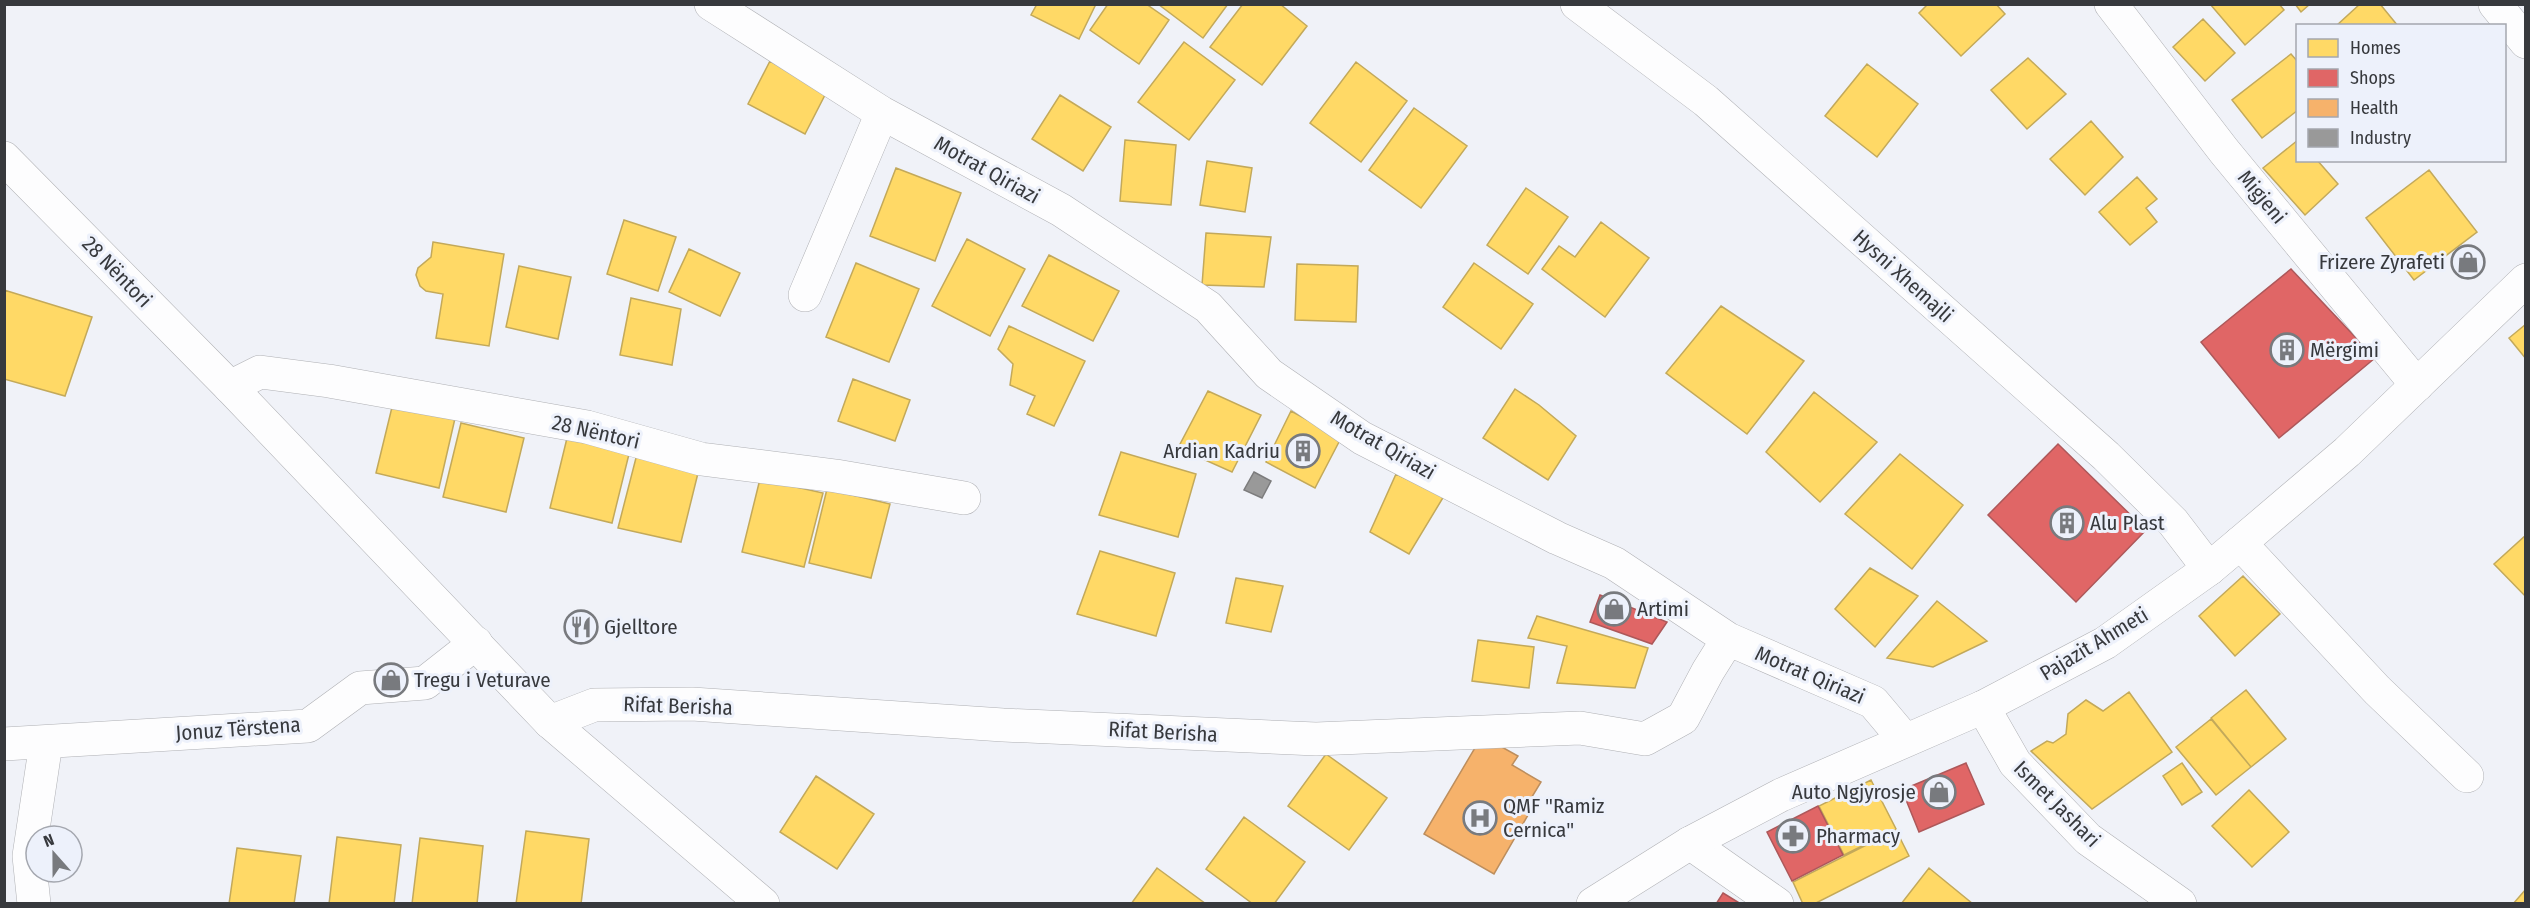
<svg xmlns="http://www.w3.org/2000/svg" width="2530" height="908" viewBox="0 0 2530 908" font-family="'Fira Sans Condensed',sans-serif">
<style>
.homes{fill:#ffd966;stroke:#c3a95a;stroke-width:1.5}
.shops{fill:#e06666;stroke:#ad585a;stroke-width:1.5}
.health{fill:#f6b26b;stroke:#bd8e5d;stroke-width:1.5}
.industry{fill:#999;stroke:#7c7c7d;stroke-width:1.5}
.lines{fill:none;stroke-linecap:round;stroke-linejoin:round}
.minor-casing{stroke:#afb0b4;stroke-width:34}
.tertiary-casing{stroke:#afb0b4;stroke-width:34}
.minor{stroke:#fdfdfe;stroke-width:33}
.tertiary{stroke:#fdfdfe;stroke-width:33}
.labels{text-anchor:middle;dominant-baseline:central;stroke-width:6;stroke-linejoin:round;paint-order:stroke}
.street-label{font-size:21px;fill:#37393d;stroke:#edf1fb}
.poi-label{font-size:21px;fill:#37393d;stroke:#edf1fb;text-anchor:start}
</style>
<rect width="100%" height="100%" fill="#f0f2f8"/>
<path class="homes" d="M1037,4H1096L1079,39L1031,15Z
M1108,4H1146L1169,20L1139,64L1090,30Z
M1158,4H1228L1203,38Z
M1243,4H1280L1307,26L1262,85L1210,47Z
M1928,4H1996L2005,14L1961,56L1919,13Z
M2210,4H2279L2284,10L2245,45Z
M2295,4H2310L2301,12Z
M2360,4H2380L2398,26H2336Z
M2203,19L2235,53L2205,81L2173,47Z
M1184,42L1235,80L1189,140L1138,102Z
M2291,54L2298,62V110L2262,138L2232,100Z
M2028,58L2066,94L2027,129L1991,90Z
M770,61L827,91L805,134L748,104Z
M1356,62L1407,101L1361,162L1310,123Z
M1867,64L1918,104L1877,157L1825,116Z
M1060,95L1111,127L1083,171L1032,139Z
M1414,108L1467,146L1421,208L1369,170Z
M2091,121L2123,157L2085,195L2050,159Z
M1125,140L1176,145L1171,205L1120,201Z
M2298,140V160H2317L2338,184L2305,215L2263,168Z
M1207,161L1252,168L1245,212L1200,205Z
M896,168L961,193L935,261L870,236Z
M2429,170L2477,232L2414,280L2366,218Z
M2137,177L2157,199L2146,208L2157,222L2130,245L2099,212Z
M1526,188L1568,217L1528,274L1487,245Z
M624,220L676,237L658,291L607,274Z
M1601,222L1649,258L1605,317L1542,269L1559,246L1575,257Z
M1206,233L1271,237L1264,287L1202,285Z
M967,239L1025,269L990,336L932,306Z
M433,242L504,254L489,346L436,338L443,294L426,291L420,286L416,275L418,268L431,257Z
M689,249L740,273L720,316L669,292Z
M1049,255L1119,291L1093,341L1022,306Z
M856,263L919,289L889,362L826,337Z
M1474,263L1533,304L1501,349L1443,307Z
M1297,264L1358,266L1356,322L1295,320Z
M519,266L571,277L558,339L506,327Z
M4,290L92,317L65,396L4,379Z
M631,298L681,309L672,365L620,355Z
M1721,306L1804,361L1747,434L1666,373Z
M2526,324V359L2509,338Z
M1009,326L1085,361L1054,426L1027,414L1035,396L1010,385L1013,364L998,349Z
M853,379L910,400L895,441L838,421Z
M1515,389L1539,405L1576,436L1548,480L1483,438Z
M1208,391L1261,415L1232,472L1178,448Z
M1814,392L1877,442L1820,502L1766,452Z
M394,399L456,414L439,488L376,473Z
M1291,411L1332,433L1340,440L1315,488L1266,462Z
M461,423L524,438L506,512L443,497Z
M568,434L630,450L612,523L550,508Z
M1121,452L1196,474L1178,537L1099,515Z
M637,454L699,469L681,542L618,528Z
M1900,454L1963,505L1912,569L1845,514Z
M1396,474L1444,496L1409,554L1370,532Z
M760,479L823,493L804,567L742,552Z
M827,489L890,504L871,578L809,563Z
M2526,535V597L2494,564Z
M1100,551L1175,573L1156,636L1077,614Z
M1870,568L1918,596L1875,647L1835,609Z
M2243,576L2280,614L2235,656L2199,616Z
M1236,578L1283,586L1271,632L1226,623Z
M1937,601L1987,641L1933,667L1887,658Z
M1537,616L1648,648L1635,688L1557,683L1567,646L1528,638Z
M1478,640L1534,647L1529,688L1472,681Z
M2246,690L2286,739L2251,767L2211,718Z
M2129,692L2172,752L2092,809L2031,751L2047,741L2053,743L2066,734L2068,714L2086,700L2103,711Z
M2211,719L2251,767L2216,795L2176,747Z
M1326,754L1387,798L1349,850L1288,806Z
M2182,763L2202,792L2182,805L2163,776Z
M816,776L874,814L837,869L780,832Z
M1871,780L1896,829L1844,855L1819,806Z
M2249,790L2289,832L2252,867L2212,826Z
M1244,817L1305,862L1274,904H1253L1206,869Z
M1896,830L1909,856L1814,904H1803L1793,882Z
M526,831L589,839L581,904H516Z
M337,837L401,845L394,904H329Z
M420,838L483,846L477,904H412Z
M237,848L301,856L294,904H229Z
M1157,868L1206,904H1131Z
M1929,868L1973,904H1901Z
M2526,889V904H2513Z"/>
<path class="shops" d="M2291,269L2375,358L2279,438L2201,342Z
M2058,444L2146,530L2076,602L1988,515Z
M1600,595L1667,622L1652,644L1590,622Z
M1966,763L1984,804L1919,832L1902,790Z
M1818,806L1843,855L1792,881L1767,832Z
M1723,893L1741,904H1716Z"/>
<path class="health" d="M1482,736L1518,756L1512,765L1541,782L1530,800L1535,803L1494,874L1424,834Z"/>
<path class="industry" d="M1254,472L1271,481L1262,498L1244,490Z"/>
<g class="lines">
<defs>
<path id="minor" d="M711,4L882,113L1061,210L1208,307L1269,374L1362,438L1557,538L1614,563L1728,639L1873,702L1905,740
M1577,4L1706,101L2106,456L2173,522L2209,569
M2111,4L2224,151L2417,385
M2495,4L2526,42
M805,295L882,113
M230,387L260,372L329,381L587,427L701,459L836,476L964,498
M2240,543L2377,690L2467,776
M1983,707L2015,763L2088,839L2180,904
M550,722L594,705L692,704L1003,725L1316,739L1580,728L1645,739L1683,718L1708,671L1728,639
M4,744L308,726L360,688L425,683L476,643
M1690,843L1777,904
M34,904L29,856L46,743"/>
<path id="tertiary" d="M4,158L230,387L550,722L763,904
M1593,904L1690,843L1781,795L1983,707L2105,643L2209,569L2240,543L2347,452L2526,280"/>
</defs>
<use href="#minor" class="minor-casing"/>
<use href="#tertiary" class="tertiary-casing"/>
<use href="#minor" class="minor"/>
<use href="#tertiary" class="tertiary"/>
</g>
<defs>
<symbol id="shop-ring" viewBox="-11 -11 22 22"><circle r="9.5" fill="#edf1fb" stroke="#787a7e" stroke-width="1.5"/><path d="M-5-2.5h2.3a2.7 3.5 0 0 1 5.4 0H5L5.5 6h-11ZM-1.5-2.5h3a1.5 2.3 0 0 0-3 0Z" fill="#787a7e"/></symbol>
<symbol id="building-ring" viewBox="-11 -11 22 22"><circle r="9.5" fill="#edf1fb" stroke="#787a7e" stroke-width="1.5"/><path d="M-4-6H4V6H1V3H-1V6H-4ZM-2.5-4.3h1.7v1.8h-1.7ZM.8-4.3h1.7v1.8H.8ZM-2.5-1h1.7V.8h-1.7ZM.8-1h1.7V.8H.8Z" fill="#787a7e"/></symbol>
<symbol id="restaurant-ring" viewBox="-11 -11 22 22"><circle r="9.5" fill="#edf1fb" stroke="#787a7e" stroke-width="1.5"/><path d="M-5-6h1v4h1v-4h1v4h1v-4h1v5L-1.5 .5V6h-2V.5L-5-1ZM5-6V6H3V1.5H1.5Q1.5-4 5-6Z" fill="#787a7e"/></symbol>
<symbol id="hospital-ring" viewBox="-11 -11 22 22"><circle r="9.5" fill="#edf1fb" stroke="#787a7e" stroke-width="1.5"/><path d="M-5-5h3v3.5h4V-5h3V5h-3V1.5h-4V5h-3Z" fill="#787a7e"/></symbol>
<symbol id="pharmacy-ring" viewBox="-11 -11 22 22"><circle r="9.5" fill="#edf1fb" stroke="#787a7e" stroke-width="1.5"/><path d="M-2-6h4v4h4v4h-4v4h-4v-4h-4v-4h4Z" fill="#787a7e"/></symbol>
</defs>
<g fill-rule="evenodd">
<use href="#shop-ring" x="2449" y="243" width="38" height="38"/>
<use href="#building-ring" x="2268" y="331" width="38" height="38"/>
<use href="#building-ring" x="1284" y="432" width="38" height="38"/>
<use href="#building-ring" x="2048" y="504" width="38" height="38"/>
<use href="#shop-ring" x="1595" y="590" width="38" height="38"/>
<use href="#restaurant-ring" x="562" y="608" width="38" height="38"/>
<use href="#shop-ring" x="372" y="661" width="38" height="38"/>
<use href="#shop-ring" x="1920" y="773" width="38" height="38"/>
<use href="#hospital-ring" x="1461" y="799" width="38" height="38"/>
<use href="#pharmacy-ring" x="1774" y="817" width="38" height="38"/>
</g>
<g class="labels">
<g class="street-label">
<text transform="translate(987 170) rotate(29)">Motrat Qiriazi</text>
<text transform="translate(2262 197) rotate(50)">Migjeni</text>
<text transform="translate(117 272) rotate(46)">28 Nëntori</text>
<text transform="translate(1903 276) rotate(42)">Hysni Xhemajli</text>
<text transform="translate(596 432) rotate(13)">28 Nëntori</text>
<text transform="translate(1383 445) rotate(30)">Motrat Qiriazi</text>
<text transform="translate(2094 644) rotate(-31)">Pajazit Ahmeti</text>
<text transform="translate(1810 675) rotate(23)">Motrat Qiriazi</text>
<text transform="translate(678 706) rotate(2)">Rifat Berisha</text>
<text transform="translate(238 729) rotate(-4)">Jonuz Tërstena</text>
<text transform="translate(1163 732) rotate(3)">Rifat Berisha</text>
<text transform="translate(2057 804) rotate(45)">Ismet Jashari</text>
</g>
<g class="poi-label">
<text x="2445" y="262" text-anchor="end">Frizere Zyrafeti</text>
<text x="2310" y="350">Mërgimi</text>
<text x="1280" y="451" text-anchor="end">Ardian Kadriu</text>
<text x="2090" y="523">Alu Plast</text>
<text x="1637" y="609">Artimi</text>
<text x="604" y="627">Gjelltore</text>
<text x="414" y="680">Tregu i Veturave</text>
<text x="1916" y="792" text-anchor="end">Auto Ngjyrosje</text>
<text x="1503" y="806">QMF "Ramiz<tspan x="1503" dy="24">Cernica"</tspan></text>
<text x="1816" y="836">Pharmacy</text>
</g>
</g>
<rect width="2530" height="908" fill="none" stroke="#37393d" stroke-width="12"/>
<rect x="2296" y="24" width="210" height="138" fill="#edf1fb" stroke="#a4a7af" stroke-width="1.5"/>
<rect x="2308" y="39" width="30" height="18" fill="#ffd966" stroke="#a4a7af" stroke-width="1.5"/>
<text x="2350" y="54" font-size="18" fill="#37393d">Homes</text>
<rect x="2308" y="69" width="30" height="18" fill="#e06666" stroke="#a4a7af" stroke-width="1.5"/>
<text x="2350" y="84" font-size="18" fill="#37393d">Shops</text>
<rect x="2308" y="99" width="30" height="18" fill="#f6b26b" stroke="#a4a7af" stroke-width="1.5"/>
<text x="2350" y="114" font-size="18" fill="#37393d">Health</text>
<rect x="2308" y="129" width="30" height="18" fill="#999999" stroke="#a4a7af" stroke-width="1.5"/>
<text x="2350" y="144" font-size="18" fill="#37393d">Industry</text>
<g transform="translate(54 854) rotate(339)"><circle r="28" fill="#edf1fb" stroke="#a4a7af" stroke-width="1.5"/>
<path d="M0-4.5L10 22L0 15L-10 22Z" fill="#787a7e"/>
<text y="-9" font-size="16" font-weight="bold" text-anchor="middle" fill="#37393d">N</text>
</g>
</svg>
